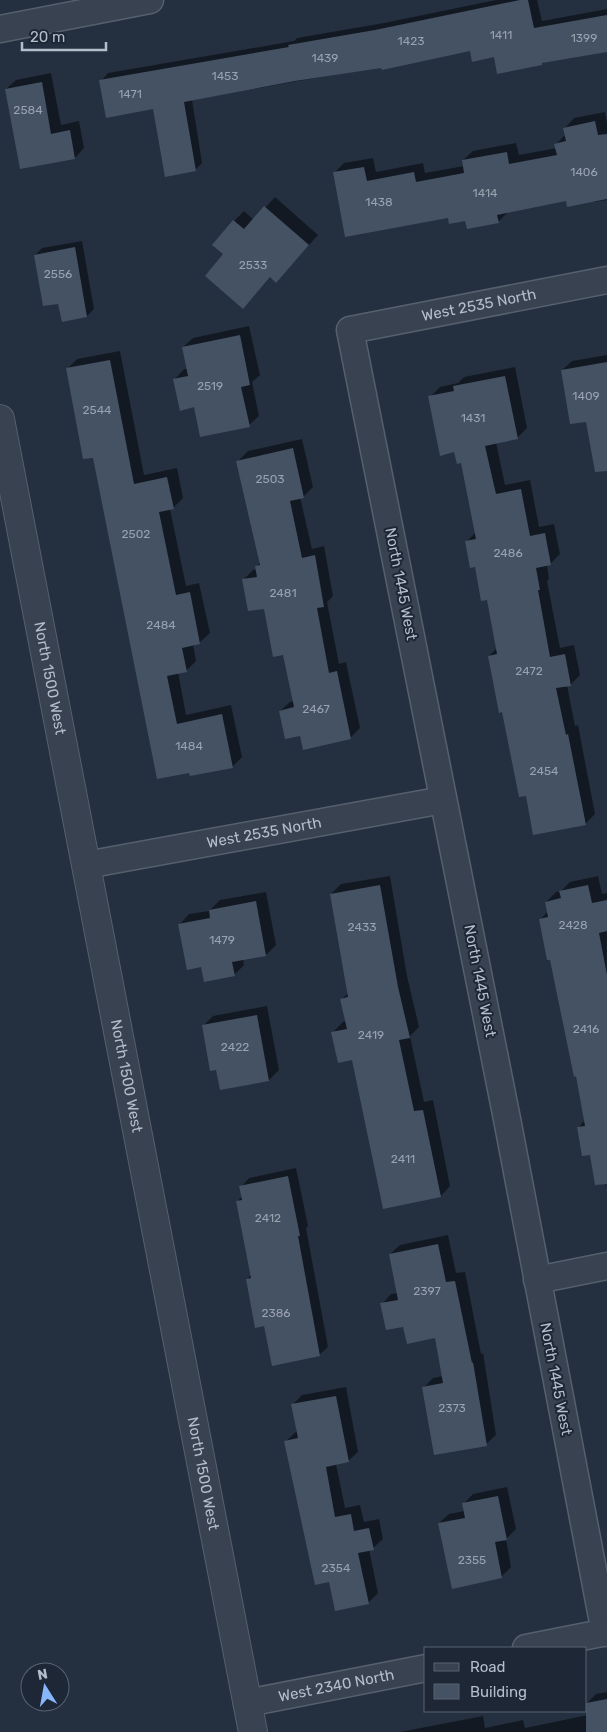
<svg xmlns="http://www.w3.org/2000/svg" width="607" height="1732" viewBox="0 0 607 1732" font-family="Rubik,sans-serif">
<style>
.shadow{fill:#0007}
.building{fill:#455264}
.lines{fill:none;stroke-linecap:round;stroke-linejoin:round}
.minor-casing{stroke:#56606d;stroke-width:29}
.tertiary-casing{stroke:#56606d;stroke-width:30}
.minor{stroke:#384250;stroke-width:26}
.tertiary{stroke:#384250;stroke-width:28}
.labels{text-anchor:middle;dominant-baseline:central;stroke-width:4;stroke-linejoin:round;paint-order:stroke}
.number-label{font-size:12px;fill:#98a2b0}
.street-label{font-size:15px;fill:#b4bdca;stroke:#1d2735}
</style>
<rect width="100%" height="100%" fill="#243040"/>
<path class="shadow" d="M496,0H537L542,21L607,9V51L543,62L542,64L471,50L192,100L202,163L195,170L154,108L101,81L108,73L294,41L297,38L384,23Z
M51,73L61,125L79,121L84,148L75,158L6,89L16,80Z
M605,112L607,124V200L594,202V200H567L508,212L498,222L466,220L449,216L334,173L344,163L373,158L376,172L423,163L425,173L464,166L463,160L473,151L516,143L519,155L557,148L556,144L566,134L565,128L574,118Z
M275,197L318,235L286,271L271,276L253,297L225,254L234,221L244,211L254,220Z
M82,241L94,309L87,316L35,255L42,248Z
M249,326L260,375L252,382L259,416L249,425L195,406L175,379L184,369H187L183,347L193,338Z
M120,351L144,475L177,468L183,498L173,508L170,509L186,586L199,583L210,633L200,642L193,644L196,661L186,671L178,672L186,715L231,705L242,757L232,767L191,775L67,369L77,359Z
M607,355V433L587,420L562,370L572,361Z
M515,367L527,428L517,438L496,442L505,485L530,480L539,527L554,524L560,554L550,564L547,565L549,579L547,581L560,648L574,645L580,675L570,685H567L575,726L578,725L595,814L585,824L527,794L489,656L497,648L488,599L466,542L476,532L462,461L430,397L440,387L458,383L464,377Z
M302,439L313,487L303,497H300L312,549L324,546L333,596L327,602L339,664L346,662L360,728L350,738L301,735L280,711L290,702L294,701L284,654L265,607L243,580L253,570L257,569V566L261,562L238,461L248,451Z
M390,876L407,976L419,1027L410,1036L424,1102L433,1100L450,1186L441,1196L353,1058L333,1032L343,1022L347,1021L342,999L348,993L331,894L341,884Z
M598,876L602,894L607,893L606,1189L600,1152L578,1128L585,1120L578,1075L551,958L540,920L548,911L546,902L556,892L561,891L570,882Z
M266,892L276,945L266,955L243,959L244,965L234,975L180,924L189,914L209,911L220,900Z
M267,1006L279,1070L269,1080L217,1068L203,1026L213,1016Z
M296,1168L308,1226L306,1228L328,1347L319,1355L265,1324L247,1279L252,1274L237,1202L242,1196L241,1187L249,1178Z
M448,1235L456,1273L465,1272L481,1354L483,1353L496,1435L486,1444L424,1387L433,1378L443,1376L436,1336L404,1326L382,1304L391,1294L398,1293L390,1254L400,1245Z
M346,1387L358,1452L348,1461L336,1464L345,1508L360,1505L364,1522L379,1519L383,1539L373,1548L369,1549L378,1593L368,1603L330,1581L286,1441L297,1431L292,1405L302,1395Z
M507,1487L516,1529L506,1539L511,1567L501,1577L439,1523L449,1514L464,1511L463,1504L473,1494Z
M607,1692V1732H400L483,1716L485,1728L523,1720L525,1728L588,1715L586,1704L596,1694Z"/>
<path class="building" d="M520,0H528L534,28L607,15V52L542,63V65L497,74L494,57L472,62L470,51L382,70L381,68L295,81L184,102L196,171L165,177L153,109L106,118L99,80L289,47L288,45L375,30Z
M42,82L51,134L70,130L75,159L20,169L5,89Z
M595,121L598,135L607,134V199L567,207L566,201L497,215L499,223L467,229L465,221L449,224L448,218L345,237L333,172L364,167L367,181L414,172L416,182L464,173L462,160L507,152L509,164L557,155L554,144L566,141L563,128Z
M264,206L309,245L276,283L270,277L243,309L205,276L223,254L212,245L233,220L244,229Z
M75,247L87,317L62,322L58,304L43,306L34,255Z
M240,335L250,385L241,387L250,427L200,437L194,407L180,411L173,379L188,376L182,347Z
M110,360L134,484L167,477L174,509L159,512L176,595L190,592L200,644L182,648L187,672L167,676L177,724L222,714L233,768L190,776L189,773L157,779L93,458L83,459L66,368Z
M607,362V471L595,472L586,422L570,424L561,370Z
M505,376L518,439L485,446L496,494L521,489L530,536L545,533L551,565L536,568L540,590H538L550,657L565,654L571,686L556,688L566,735L568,734L586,825L533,835L526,796L519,797L502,712L499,713L488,656L497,654L487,600L481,601L475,567L470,568L465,541L476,539L461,463L457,464L454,452L440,456L428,396L454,391L453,386Z
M293,448L304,498L290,501L302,558L315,555L324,607L317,608L329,673L337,671L351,739L303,750L300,736L285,739L279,711L294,707L283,655L273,657L264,609L248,611L242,579L257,577L255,566L260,565L236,461Z
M380,885L398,987L410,1038L399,1040L414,1111L423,1110L441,1197L383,1209L352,1060L338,1063L331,1032L347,1029L340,999L348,997L330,894Z
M588,885L592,903L607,900V931L599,933L607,975V1184L595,1185L590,1155L582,1156L577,1127L585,1126L576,1076L574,1077L550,960H547L539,919L548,917L545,902L561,898L559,891Z
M256,901L266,956L232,962L235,976L204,982L201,967L187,970L178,924L210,918L209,910Z
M257,1015L269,1081L220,1090L216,1070L210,1071L202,1025Z
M288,1176L300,1236H298L320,1356L272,1366L264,1326L255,1328L246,1279L251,1278L236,1201L242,1200L239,1186Z
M438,1244L446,1282L455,1281L472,1363L473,1362L487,1446L434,1455L422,1387L443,1383L435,1338L407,1344L403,1327L386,1330L380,1303L398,1300L389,1254Z
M336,1396L349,1462L326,1467L335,1517L351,1514L354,1531L369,1528L374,1550L358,1553L369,1604L335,1611L329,1582L315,1585L284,1441L298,1438L291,1404Z
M498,1496L507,1540L495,1542L502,1578L452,1589L438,1523L465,1518L462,1503Z
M607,1699V1732H586V1703Z"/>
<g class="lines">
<defs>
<g id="minor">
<path d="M0,29L150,0"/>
<path id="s1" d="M86,865L443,800"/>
<path d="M537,1280L607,1266"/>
<path id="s2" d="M605,1633L507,1119L350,330L607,280"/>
<path d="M526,1648L607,1632"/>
<path id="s3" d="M247,1703L426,1668"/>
</g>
<g id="tertiary">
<path id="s4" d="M0,419L253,1732"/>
</g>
</defs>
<use href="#minor" class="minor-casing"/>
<use href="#tertiary" class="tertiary-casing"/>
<use href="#minor" class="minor"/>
<use href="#tertiary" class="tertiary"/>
</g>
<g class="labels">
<g class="number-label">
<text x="501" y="35">1411</text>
<text x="584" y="38">1399</text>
<text x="411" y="41">1423</text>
<text x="325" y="58">1439</text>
<text x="225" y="76">1453</text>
<text x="130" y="94">1471</text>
<text x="28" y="110">2584</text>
<text x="584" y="172">1406</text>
<text x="485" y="193">1414</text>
<text x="379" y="202">1438</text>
<text x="253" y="265">2533</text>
<text x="58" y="274">2556</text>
<text x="210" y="386">2519</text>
<text x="586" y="396">1409</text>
<text x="97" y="410">2544</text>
<text x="473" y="418">1431</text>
<text x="270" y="479">2503</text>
<text x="136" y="534">2502</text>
<text x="508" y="553">2486</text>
<text x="283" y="593">2481</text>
<text x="161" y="625">2484</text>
<text x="529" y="671">2472</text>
<text x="316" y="709">2467</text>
<text x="189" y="746">1484</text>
<text x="544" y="771">2454</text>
<text x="573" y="925">2428</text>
<text x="362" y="927">2433</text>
<text x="222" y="940">1479</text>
<text x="586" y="1029">2416</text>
<text x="371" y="1035">2419</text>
<text x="235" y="1047">2422</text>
<text x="403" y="1159">2411</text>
<text x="268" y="1218">2412</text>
<text x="427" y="1291">2397</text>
<text x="276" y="1313">2386</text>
<text x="452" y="1408">2373</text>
<text x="472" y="1560">2355</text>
<text x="336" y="1568">2354</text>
</g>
<g class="street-label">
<text stroke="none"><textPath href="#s2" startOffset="1459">West 2535 North</textPath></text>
<text transform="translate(401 584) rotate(79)">North 1445 West</text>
<text stroke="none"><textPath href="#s4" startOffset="264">North 1500 West</textPath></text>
<text stroke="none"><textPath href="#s1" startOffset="181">West 2535 North</textPath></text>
<text transform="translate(480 981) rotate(79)">North 1445 West</text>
<text stroke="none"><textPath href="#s4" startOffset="669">North 1500 West</textPath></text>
<text transform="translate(556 1379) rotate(79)">North 1445 West</text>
<text stroke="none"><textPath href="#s4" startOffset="1074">North 1500 West</textPath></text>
<text stroke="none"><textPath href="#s3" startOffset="91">West 2340 North</textPath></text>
</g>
</g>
<rect x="424" y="1647" width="162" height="65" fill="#1d2735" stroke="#596371"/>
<rect x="434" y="1663" width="25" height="8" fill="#384250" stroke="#596371"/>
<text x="470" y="1672" font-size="15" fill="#b4bdca">Road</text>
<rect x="434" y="1684" width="25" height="15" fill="#455264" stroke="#596371"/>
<text x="470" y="1697" font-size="15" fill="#b4bdca">Building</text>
<g transform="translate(45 1687) rotate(349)"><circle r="24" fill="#1d2735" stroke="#596371"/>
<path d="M0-4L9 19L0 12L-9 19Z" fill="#88b6fc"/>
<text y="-8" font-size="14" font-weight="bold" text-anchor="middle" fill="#b4bdca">N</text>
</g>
<path d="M22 42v8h84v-8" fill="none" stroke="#b4bdca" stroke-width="2.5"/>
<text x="30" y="42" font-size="15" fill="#b4bdca" stroke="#1d2735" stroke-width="4" paint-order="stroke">20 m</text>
</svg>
